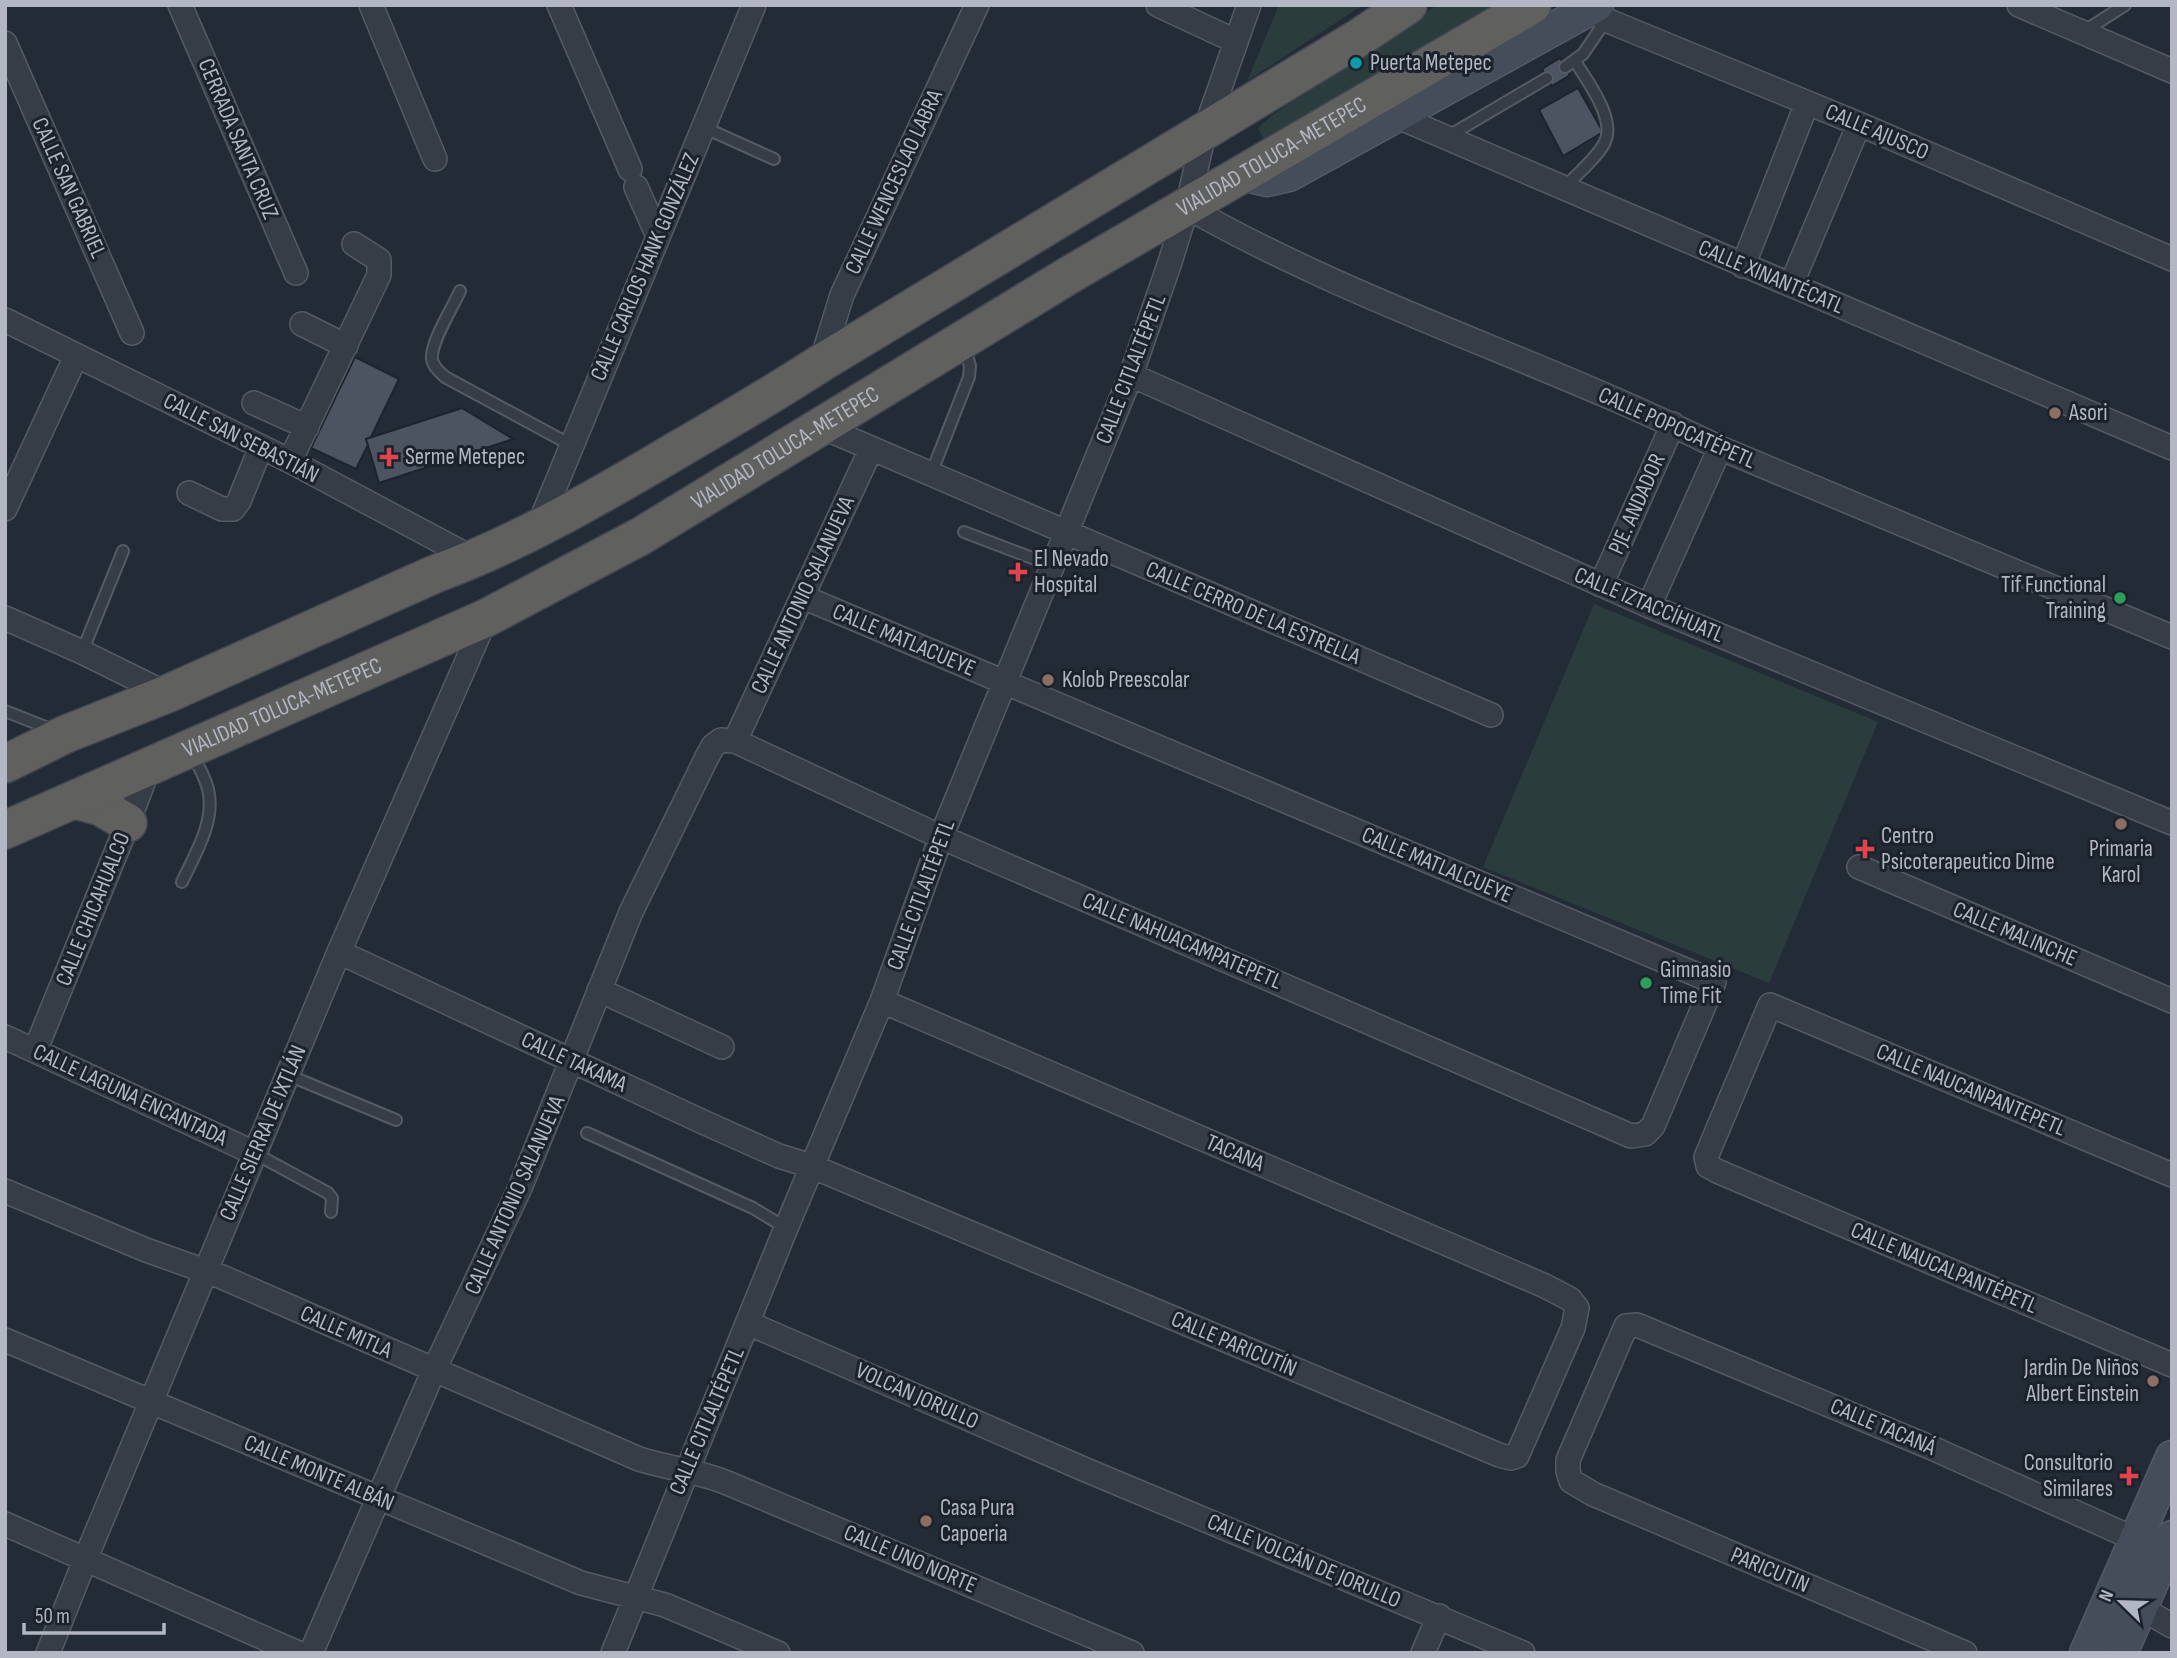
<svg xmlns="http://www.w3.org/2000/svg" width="2177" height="1658" viewBox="0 0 2177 1658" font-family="'Sofia Sans Condensed',sans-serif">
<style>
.green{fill:#2b3c3d}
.building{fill:#4c5462;stroke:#1e242e;stroke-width:2}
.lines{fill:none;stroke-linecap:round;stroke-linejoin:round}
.service-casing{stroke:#555a65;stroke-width:14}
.minor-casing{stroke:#555a65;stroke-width:26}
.secondary-casing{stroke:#555a65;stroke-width:35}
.trunk-casing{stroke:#424752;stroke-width:40}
.service{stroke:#373d47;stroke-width:10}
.minor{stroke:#373d47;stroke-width:23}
.secondary{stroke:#454c5a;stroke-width:32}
.trunk{stroke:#60605e;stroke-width:37}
.culture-dot{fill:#0f9aa8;stroke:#1c222c;stroke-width:2.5}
.education-dot{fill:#8d6e63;stroke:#1c222c;stroke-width:2.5}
.health-dot{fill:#e0444e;stroke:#1c222c;stroke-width:2.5}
.leisure-dot{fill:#2e9e5b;stroke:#1c222c;stroke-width:2.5}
.labels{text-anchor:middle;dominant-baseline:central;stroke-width:6;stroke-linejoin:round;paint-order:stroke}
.poi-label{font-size:23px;fill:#b2b7c3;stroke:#1c222c;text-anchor:start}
.street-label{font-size:23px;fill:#b2b7c3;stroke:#1c222c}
</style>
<rect width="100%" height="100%" fill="#232b36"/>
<path class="green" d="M1279,5H1363L1247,81Z
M1437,5H1515L1277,138L1264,140L1258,128L1272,115Z
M1594,604L1878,722L1769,983L1483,867Z"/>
<path class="building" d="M1560,58L1570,75L1552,86L1542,69Z
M1578,88L1603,132L1563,156L1539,110Z
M355,357L399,379L371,437L366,439L368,445L356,469L311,448Z
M462,408L513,439L379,483L366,439Z"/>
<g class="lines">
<defs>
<path id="service" d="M2083,32L2125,5
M1565,67L1583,54L1606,20
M703,127L774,159
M1447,137L1547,78
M1564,188C1577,174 1597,158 1605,142C1616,118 1587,81 1575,61
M460,291C453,307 430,343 432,359C433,367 440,372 445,377L571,445
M931,474L969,377L970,366L964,345
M964,532L1053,566
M82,652L123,551
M5,711L53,730
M182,882C195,854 216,821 208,789C205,777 198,765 192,754
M288,1075L396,1120
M587,1133L753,1208L786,1228
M254,1153L328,1193L332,1198L331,1212"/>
<path id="minor" d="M180,5L296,273
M371,5L435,159
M559,5L630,169
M1158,5L1235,41
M1583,5L1606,20L1859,124L2172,259
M2019,5L2172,71
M5,43L132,333
M1393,106L1396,116L2172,448
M636,187L657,234
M1187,207C1357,304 1545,361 1720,448L2172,637
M1743,266L1807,103
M1791,285L1859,124
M5,320L290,461L474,559
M302,324L346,346
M821,363L842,295L977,5
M1131,375L1649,606L2172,823
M254,403L307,427
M822,427L1491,715
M290,461L379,275V260L354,244
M189,493L222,509H233L239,501L261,447
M5,509L76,356
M537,530L754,5
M1601,585L1673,424
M1649,606L1720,448
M5,618L82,652L167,694
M735,741L871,449
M1859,867L2172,1001
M339,952L703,1122L779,1156L811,1166L1499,1455L1511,1458L1517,1456L1573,1328L1577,1308L1570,1299L1545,1286L882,1001
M599,990L722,1047
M5,1037L254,1153
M35,1051L128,823L149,767
M2172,1175L1770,1005L1706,1157L1708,1166L1717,1171L2172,1365
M5,1191L146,1250L222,1277L639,1459C668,1468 697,1471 725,1482L1132,1653
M748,1323L1086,1470L1523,1653
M5,1340L581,1583L665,1605L778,1653
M5,1524L298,1653
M2141,1608L2172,1626
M48,1653L85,1560L339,952L486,618
M311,1653L434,1370L520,1188L631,912L707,757L713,746L721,740L735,741L941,837L1631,1136L1645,1134L1653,1126L1714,982L803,597
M613,1653L786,1228L882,1001L941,837L1131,375L1170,262L1187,207L1205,130L1249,5
M1423,1653L1439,1616
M1965,1653L1593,1494L1571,1481L1568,1471V1460L1626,1326L1637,1325L1932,1448L2137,1540"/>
<path id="secondary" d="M1242,174L1267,180L1289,175L1597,5
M2086,1653L2172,1457
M2121,1653L2172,1537"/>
<g id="trunk">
<path d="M5,764L66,734L167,694L435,574C521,542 600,496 679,449C727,421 775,393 821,363L1360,37L1408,5"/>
<path d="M75,800L101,807L128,823"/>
<path id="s1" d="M5,830L486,618L641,536L1071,274L1532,5"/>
</g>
</defs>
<use href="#service" class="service-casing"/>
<use href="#minor" class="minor-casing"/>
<use href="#secondary" class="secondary-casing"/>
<use href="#trunk" class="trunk-casing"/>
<use href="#service" class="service"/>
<use href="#minor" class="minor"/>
<use href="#secondary" class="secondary"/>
<use href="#trunk" class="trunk"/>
</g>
<circle class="culture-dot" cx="1356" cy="63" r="7"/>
<g class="education-dot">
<circle cx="2055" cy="413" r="7"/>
<circle cx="1048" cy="680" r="7"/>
<circle cx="2121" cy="824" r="7"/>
<circle cx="2153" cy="1381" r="7"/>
<circle cx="926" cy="1521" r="7"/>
</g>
<g class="health-dot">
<path d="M385.5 446.5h7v7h7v7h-7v7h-7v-7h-7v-7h7z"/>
<path d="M1014.5 561.5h7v7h7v7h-7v7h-7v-7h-7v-7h7z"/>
<path d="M1861.5 838.5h7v7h7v7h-7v7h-7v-7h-7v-7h7z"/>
<path d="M2125.5 1465.5h7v7h7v7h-7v7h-7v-7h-7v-7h7z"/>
</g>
<g class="leisure-dot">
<circle cx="2120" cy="598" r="7"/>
<circle cx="1646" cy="983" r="7"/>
</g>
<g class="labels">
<g class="poi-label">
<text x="1370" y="63">Puerta Metepec</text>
<text x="2069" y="413">Asori</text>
<text x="405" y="457">Serme Metepec</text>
<text x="1034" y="559">El Nevado<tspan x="1034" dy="26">Hospital</tspan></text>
<text x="2106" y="585" text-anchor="end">Tif Functional<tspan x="2106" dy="26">Training</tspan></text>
<text x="1062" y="680">Kolob Preescolar</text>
<text x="1881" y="836">Centro<tspan x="1881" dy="26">Psicoterapeutico Dime</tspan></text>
<text x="2121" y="849" text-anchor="middle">Primaria<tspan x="2121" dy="26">Karol</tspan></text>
<text x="1660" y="970">Gimnasio<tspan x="1660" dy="26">Time Fit</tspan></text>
<text x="2139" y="1368" text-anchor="end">Jardin De Niños<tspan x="2139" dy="26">Albert Einstein</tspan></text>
<text x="2113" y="1463" text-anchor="end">Consultorio<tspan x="2113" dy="26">Similares</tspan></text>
<text x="940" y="1508">Casa Pura<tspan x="940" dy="26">Capoeria</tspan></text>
</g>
<g class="street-label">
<text transform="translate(1877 132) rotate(23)">CALLE AJUSCO</text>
<text transform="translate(238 139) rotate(67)">CERRADA SANTA CRUZ</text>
<text stroke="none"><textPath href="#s1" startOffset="1437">VIALIDAD TOLUCA-METEPEC</textPath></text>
<text transform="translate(894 182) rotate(-65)">CALLE WENCESLAO LABRA</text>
<text transform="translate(69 188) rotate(66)">CALLE SAN GABRIEL</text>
<text transform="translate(645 267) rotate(-67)">CALLE CARLOS HANK GONZÁLEZ</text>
<text transform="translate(1771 277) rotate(23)">CALLE XINANTÉCATL</text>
<text transform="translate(1131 369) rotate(-69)">CALLE CITLALTÉPETL</text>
<text transform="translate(1677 428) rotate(24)">CALLE POPOCATÉPETL</text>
<text transform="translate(241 438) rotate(27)">CALLE SAN SEBASTIÁN</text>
<text stroke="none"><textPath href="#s1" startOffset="870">VIALIDAD TOLUCA-METEPEC</textPath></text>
<text transform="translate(1637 504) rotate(-66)">PJE. ANDADOR</text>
<text transform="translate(803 595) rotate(-65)">CALLE ANTONIO SALANUEVA</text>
<text transform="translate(1649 605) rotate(23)">CALLE IZTACCÍHUATL</text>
<text transform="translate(1253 613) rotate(23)">CALLE CERRO DE LA ESTRELLA</text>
<text transform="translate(904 640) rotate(23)">CALLE MATLACUEYE</text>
<text stroke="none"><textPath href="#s1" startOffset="303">VIALIDAD TOLUCA-METEPEC</textPath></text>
<text transform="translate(1437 865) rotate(23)">CALLE MATLALCUEYE</text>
<text transform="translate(921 895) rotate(-70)">CALLE CITLALTÉPETL</text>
<text transform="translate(93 909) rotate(-68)">CALLE CHICAHUALCO</text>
<text transform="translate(2015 934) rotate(23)">CALLE MALINCHE</text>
<text transform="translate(1182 941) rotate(23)">CALLE NAHUACAMPATEPETL</text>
<text transform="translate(574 1062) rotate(25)">CALLE TAKAMA</text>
<text transform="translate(1971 1090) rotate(23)">CALLE NAUCANPANTEPETL</text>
<text transform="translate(130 1095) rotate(25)">CALLE LAGUNA ENCANTADA</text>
<text transform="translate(263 1133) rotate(-67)">CALLE SIERRA DE IXTLÁN</text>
<text transform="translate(1235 1153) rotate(23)">TACANA</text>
<text transform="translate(515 1195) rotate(-66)">CALLE ANTONIO SALANUEVA</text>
<text transform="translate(1944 1268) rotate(23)">CALLE NAUCALPANTÉPETL</text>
<text transform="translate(346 1332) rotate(24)">CALLE MITLA</text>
<text transform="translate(1234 1344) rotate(23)">CALLE PARICUTÍN</text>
<text transform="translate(917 1396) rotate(24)">VOLCAN JORULLO</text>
<text transform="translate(707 1421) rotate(-67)">CALLE CITLALTÉPETL</text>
<text transform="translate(1883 1427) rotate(23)">CALLE TACANÁ</text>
<text transform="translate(319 1473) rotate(23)">CALLE MONTE ALBÁN</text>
<text transform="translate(910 1559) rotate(23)">CALLE UNO NORTE</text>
<text transform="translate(1304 1561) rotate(23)">CALLE VOLCÁN DE JORULLO</text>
<text transform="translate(1770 1570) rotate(23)">PARICUTIN</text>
</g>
</g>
<rect width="2177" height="1658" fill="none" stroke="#b2b7c3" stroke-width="14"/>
<g transform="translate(2121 1602) rotate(293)" stroke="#1c222c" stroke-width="5" paint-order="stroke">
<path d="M0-5L12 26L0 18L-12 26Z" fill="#b2b7c3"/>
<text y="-10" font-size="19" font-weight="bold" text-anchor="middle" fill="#b2b7c3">N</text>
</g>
<path d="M24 1623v10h140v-10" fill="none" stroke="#b2b7c3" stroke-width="3.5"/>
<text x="35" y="1623" font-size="21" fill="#b2b7c3" stroke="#1c222c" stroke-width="5" paint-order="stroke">50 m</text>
</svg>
